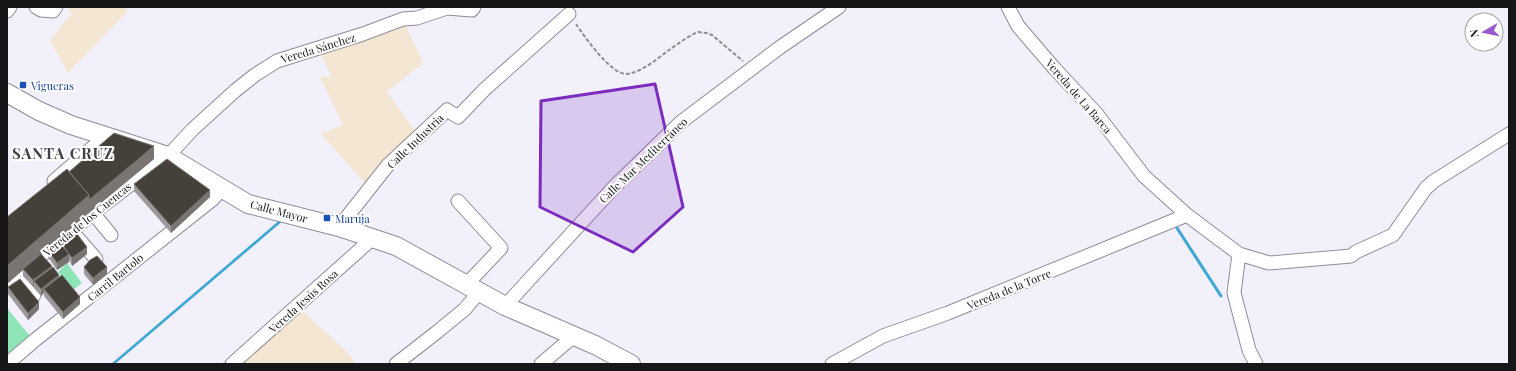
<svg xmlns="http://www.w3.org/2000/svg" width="1516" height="371" viewBox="0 0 1516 371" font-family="'Playfair Display',serif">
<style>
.industrial{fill:#f3e6d2}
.green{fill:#8de5b7}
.water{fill:#3ca7d5}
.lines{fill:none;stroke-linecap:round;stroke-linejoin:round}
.stream{stroke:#3ca7d5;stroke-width:3}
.street-casing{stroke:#8e8c95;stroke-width:15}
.secondary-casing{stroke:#8e8c95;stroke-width:20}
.path{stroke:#8f8d94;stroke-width:2;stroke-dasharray:4 2;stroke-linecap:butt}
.street{stroke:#fff;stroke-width:13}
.secondary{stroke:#fff;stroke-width:18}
.wall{fill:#9c989a}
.shaded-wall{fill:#797573}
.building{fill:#454039;stroke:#797573}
.marked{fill:#7b2cbf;fill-opacity:0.2;stroke:#7b2cbf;stroke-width:3;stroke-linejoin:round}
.transit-dot{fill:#1a4fb4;stroke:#fff;stroke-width:1.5}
.labels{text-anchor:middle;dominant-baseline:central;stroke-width:4;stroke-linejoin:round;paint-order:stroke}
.street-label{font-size:11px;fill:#171619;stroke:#fff}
.transit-label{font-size:11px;fill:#164399;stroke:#fff;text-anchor:start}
.district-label{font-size:15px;font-weight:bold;letter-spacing:1px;fill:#434149;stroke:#fff}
</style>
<rect width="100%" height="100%" fill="#f2f0fa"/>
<path class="industrial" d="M67,7H124L128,11L68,73L50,40L72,13Z
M403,19L423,63L387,92L420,138L372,191L321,134L343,125L320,77H332L318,47Z
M293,302L350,355L355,364H221Z"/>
<path class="green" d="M67,263L82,283L73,290L58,272Z
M7,308L34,341L7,362Z"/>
<path class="water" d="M282,218L285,219L115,364H111Z"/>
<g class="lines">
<path class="stream" d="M1177,228L1221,296"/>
<defs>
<path id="street" d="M36,7L41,10L53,11L56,7
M1008,7L1018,26L1054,68L1096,113L1144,176L1187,215L1239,254L1269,263L1351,256L1356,252L1393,235L1426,188L1434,181L1509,134
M7,11L10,7
M54,181L106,136
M458,201L501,248L466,285
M93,213L111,235
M339,227L388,165L447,110L458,117L485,89L569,14
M75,235L96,259
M1239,254L1234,293L1249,350L1256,364
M17,275L34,295
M7,284L93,213L168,156L193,129L236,90L255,75L277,61L363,34L403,19L417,18L447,8L472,10L474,7
M505,306L615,186L681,122L779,48L839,7
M7,364L35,340L213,199L222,189
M232,364L374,237
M396,364L437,332L465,309L479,292
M541,364L574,336
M832,364L883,336L948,313L1187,215"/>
<path id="secondary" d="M7,93L39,111L71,125L168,156L248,204L339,227L396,246L505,306L595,345L631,364"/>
</defs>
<use href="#street" class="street-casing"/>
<use href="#secondary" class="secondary-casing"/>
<path class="path" d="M576,24C584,36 611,75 627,74C642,72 657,59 669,50C678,44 688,36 698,32L707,33L712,35L743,61"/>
<use href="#street" class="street"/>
<use href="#secondary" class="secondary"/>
</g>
<path class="wall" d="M154,159L89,213L34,260L52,268L80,304L63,319L44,296V293L41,296L34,288V286L33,287L23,276V269L69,172Z
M134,184L210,197L171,233L134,191Z
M60,241L87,254L72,266L69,260V262L57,270L48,257V250L60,244Z
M84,267L107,274L93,285L84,274Z
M8,287L39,309L28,320L8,294Z"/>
<path class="shaded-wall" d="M154,146V159L89,213L7,284V266L89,195Z
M210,190V197L171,233V226Z
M87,247V254L72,266V258Z
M69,254V262L57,270V263Z
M52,266V273L34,281V286L33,287V280Z
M107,267V274L93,285V278Z
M59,275V282L44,289V293L41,296V289Z
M80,297V304L63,319V312Z
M39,302V309L28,320V313Z"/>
<path class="building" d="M114,133L154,146L89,200V195L69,172Z
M167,159L210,190L171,226L134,184Z
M67,169L89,195L7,266V217Z
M74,230L87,247L72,258L60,241Z
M58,241L69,254L57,263L48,250Z
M41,254L52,266L33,280L23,269Z
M97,256L107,267L93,278L84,267L90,260Z
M53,267L59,275L41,289L34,281Z
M62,275L80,297L63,312L44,289Z
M20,279L39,302L28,313L8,287Z"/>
<path class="marked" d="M655,84L683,207L633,252L540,207L541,101Z"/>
<g class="transit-dot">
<rect x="19" y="81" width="8" height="8" rx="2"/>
<rect x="323" y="214" width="8" height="8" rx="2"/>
</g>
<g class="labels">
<g class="street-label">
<text transform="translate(318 48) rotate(-17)">Vereda Sánchez</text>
<text transform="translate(1079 96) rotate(49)">Vereda de La Barca</text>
<text transform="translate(415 141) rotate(-44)">Calle Industria</text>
<text transform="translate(643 160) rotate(-44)">Calle Mar Mediterráneo</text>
<text transform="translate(279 211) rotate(15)">Calle Mayor</text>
<text transform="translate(87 219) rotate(-39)">Vereda de los Cuencas</text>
<text transform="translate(115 277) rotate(-39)">Carril Bartolo</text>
<text transform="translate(1009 289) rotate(-22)">Vereda de la Torre</text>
<text transform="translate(303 301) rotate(-42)">Vereda Jesús Rosa</text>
</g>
<g class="transit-label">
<text x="31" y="85">Vigueras</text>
<text x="335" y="218">Maruja</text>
</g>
<g class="district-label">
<text x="63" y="153">SANTA CRUZ</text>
</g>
</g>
<rect width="1516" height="371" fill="none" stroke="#171619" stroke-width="16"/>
<g transform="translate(1484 32) rotate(261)"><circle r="19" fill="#ffffff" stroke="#a2a2a3"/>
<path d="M0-3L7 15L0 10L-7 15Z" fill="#9858ce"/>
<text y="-6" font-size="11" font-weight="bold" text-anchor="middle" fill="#171619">N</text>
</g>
</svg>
